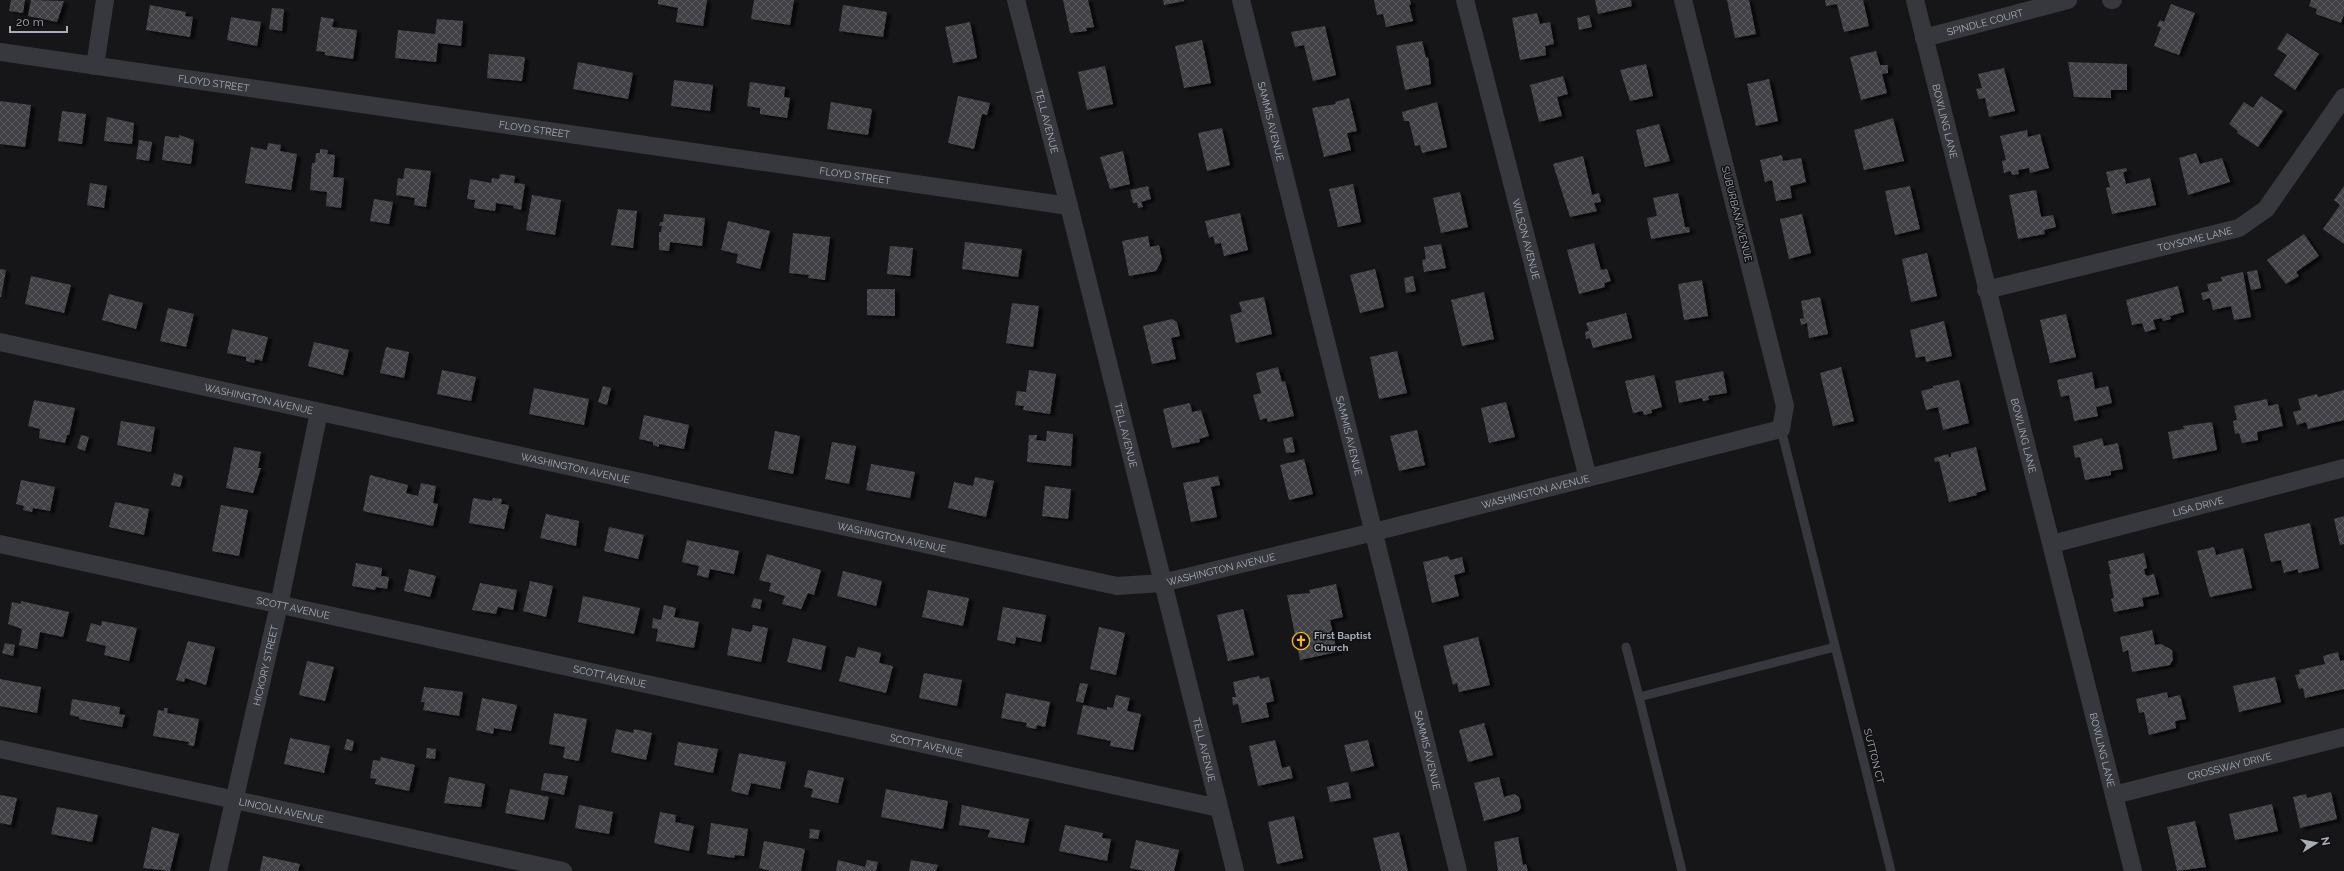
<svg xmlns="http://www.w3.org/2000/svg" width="2344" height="871" viewBox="0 0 2344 871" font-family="Raleway,sans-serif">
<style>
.building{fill:url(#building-cross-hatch);filter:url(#shadow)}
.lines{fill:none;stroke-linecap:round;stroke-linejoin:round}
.lane{stroke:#37383d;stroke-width:9}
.street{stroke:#37383d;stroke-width:18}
.labels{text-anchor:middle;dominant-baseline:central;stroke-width:3;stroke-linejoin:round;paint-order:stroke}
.street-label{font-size:10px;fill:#a8adb8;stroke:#111113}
.poi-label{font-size:10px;font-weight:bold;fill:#a8adb8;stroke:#111113;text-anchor:start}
</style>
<defs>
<pattern id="building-cross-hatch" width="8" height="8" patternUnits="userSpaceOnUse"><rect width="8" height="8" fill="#404145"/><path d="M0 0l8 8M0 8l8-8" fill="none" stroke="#595a5e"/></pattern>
<filter id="shadow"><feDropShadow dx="4.5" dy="2.5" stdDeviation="1" flood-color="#0009"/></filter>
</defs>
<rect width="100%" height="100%" fill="#161618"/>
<path class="building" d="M11,0H25L23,13L9,11Z
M31,0L64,1L57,22L28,16Z
M658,0H707L703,26L676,22L678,8L658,4Z
M754,0H794L790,25L751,19Z
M1063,0H1088L1094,27L1086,28L1087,31L1070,33Z
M1163,0H1184V1L1164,5Z
M1374,0H1410L1411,5H1409L1413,21L1386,27L1383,14L1377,15Z
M1595,0H1631L1632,6L1598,14Z
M1727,0H1749L1756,34L1735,38Z
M1825,0H1863L1869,26L1844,32L1837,4L1826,6Z
M2311,0H2344V14L2341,23L2316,14L2317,9L2309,6Z
M2171,4L2195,13L2179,55L2154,46L2161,28L2157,26L2160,20L2164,22Z
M150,5L186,12L185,16L193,17L190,37L146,30Z
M843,5L887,12L883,37L839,31Z
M272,8L284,9L282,31L269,29Z
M1537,13L1540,24L1550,22L1554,44L1545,46L1546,55L1520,60L1512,18Z
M1589,15L1592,27L1579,30L1577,18Z
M231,17L261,22L257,46L227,40Z
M321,17L334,19L332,27L357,30L353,59L325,55V52L316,51Z
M437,19L463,21L461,46L438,43L436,62L395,58L398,30L435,34Z
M970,22L977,58L953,63L945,27Z
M1325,26L1336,75L1313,81L1304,45L1295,47L1291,32Z
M2287,33L2319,54L2295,90L2274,75L2287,55L2277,49Z
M1202,40L1211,83L1184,88L1175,46Z
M1422,41L1426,58L1428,57L1431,84L1405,90L1396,46Z
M1876,51L1880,65H1888V73L1882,74L1887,93L1861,100L1850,57Z
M489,54L525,57L522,81L487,78Z
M578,62L633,73L628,99L573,89Z
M2068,62L2127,64V90H2111V98L2074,97Z
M1646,64L1653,96L1630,101L1620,70Z
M1105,66L1113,104L1087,110L1078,72Z
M2004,68L2015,111L1989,117L1985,98L1979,99L1976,89L1982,88L1978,74Z
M1563,76L1568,94L1557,97L1562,116L1539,122L1530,85Z
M1769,79L1778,121L1756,126L1747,84Z
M674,80L713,85L710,111L671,106Z
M750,82L785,87L784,97L790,98L787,118L760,114V108L747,106Z
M958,96L990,103L987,115L982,114L974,149L948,143Z
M2261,96L2283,111L2258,147L2237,133L2238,131L2229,124L2244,102L2253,108Z
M1349,98L1357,131L1347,133L1351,150L1324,157L1312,108L1336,104L1335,102Z
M0,101L31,105L25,147L0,144Z
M831,102L872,109L868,135L827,129Z
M1437,102L1447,147L1422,153L1420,145L1415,146L1409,121H1404L1402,112Z
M62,111L86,114L82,144L58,141Z
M107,117L134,123L132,144L104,141Z
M1893,118L1904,161L1864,170L1854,130Z
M1659,124L1670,161L1645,167L1636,130Z
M1222,128L1230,165L1207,171L1198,133Z
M2027,130L2028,137L2040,134L2049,168L2030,173L2029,168L2018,170L2019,174L2012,175L2011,171L2004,173L2002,161L2006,160L2000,136Z
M179,135L194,140L191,164L162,160L165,136L179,138Z
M139,140L152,142L149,161L136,159Z
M268,143L281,145L280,151L297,154L291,190L245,183L251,147L267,150Z
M320,149L328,150L327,154L335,155L333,177L344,178L341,208L326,206L327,192L310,190L312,163H315L316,153H320Z
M1123,151L1130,184L1110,189L1100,157Z
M2196,153L2200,164L2222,158L2230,182L2188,195L2179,158Z
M1782,155L1783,161L1801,158L1806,182L1790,186L1792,198L1776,201L1772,180L1765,182L1760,160Z
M1583,156L1592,195L1599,193L1601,202L1594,203L1597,211L1570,217L1553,164Z
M405,168L431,171L426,207L414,205L415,198L396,195L398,178L403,179Z
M2126,168L2127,171L2123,172L2126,184L2150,178L2156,205L2112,214L2106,188L2110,187L2106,172Z
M500,174L515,176L514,183L525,184L521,210L513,208L514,206L496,203L495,211L474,208L475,200L467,199L470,179L491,183L492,178L499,179Z
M90,183L107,186L104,208L87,205Z
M1353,184L1361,222L1338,227L1329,189Z
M1148,186L1151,199L1141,202L1143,207L1138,208L1137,203H1133L1130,190Z
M1910,186L1920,229L1895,235L1885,191Z
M2344,186V244L2323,229L2340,205L2334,200Z
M2036,190L2041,217L2053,215L2056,227L2044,230L2045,234L2018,239L2009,195Z
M1460,192L1468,227L1441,233L1433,198Z
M1678,193L1685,227H1689L1690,232L1651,239L1647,218L1657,216L1653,198Z
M532,195L561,200L555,235L526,230Z
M374,199L393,202L389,224L370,221Z
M618,209L637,211L633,248L611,245Z
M1240,213L1248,250L1224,256L1221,243L1215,244L1213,236L1209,238L1205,221Z
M664,214L705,218L702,246L670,242L669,251L659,250V232H661L662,226H659L660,222H663Z
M1802,214L1811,253L1789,259L1780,219Z
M728,221L770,231L760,269L736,263L738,254L721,250Z
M793,233L830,237L825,280L808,278L809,275L789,273Z
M2304,234L2319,256L2296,272L2299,276L2286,284L2267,260Z
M1148,236L1150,247L1159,245L1162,259L1156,271L1129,276L1122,241Z
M965,242L1022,249L1018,277L962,269Z
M1594,243L1601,270L1607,269L1611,281L1604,283L1605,287L1579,294L1567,250Z
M1441,244L1446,268L1424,272L1422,260L1426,259L1424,247Z
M890,246L913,248L910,276L887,274Z
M1927,253L1937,296L1911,302L1902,259Z
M0,269L6,270L1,297H0Z
M1375,269L1384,307L1360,313L1350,275Z
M2257,270L2261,288L2251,290L2247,272Z
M2243,272L2251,317L2234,320L2231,306L2213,310L2210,298L2203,300L2201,293L2209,291L2207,284L2222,281L2221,277Z
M31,276L71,285L64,313L25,304Z
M1413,276L1416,291L1406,293L1404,278Z
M1702,280L1708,316L1684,320L1678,284Z
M2178,286L2184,312L2170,316L2171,319L2163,321L2162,318L2153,320L2156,329L2145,332L2142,323L2132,325L2126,300Z
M867,289H895V316L867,315Z
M1484,292L1494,339L1462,346L1451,300Z
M109,294L143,303L136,329L102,320Z
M1264,297L1272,334L1236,343L1230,315L1242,312L1239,302Z
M1820,297L1828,334L1809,338L1807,323L1801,325L1800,319L1804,318L1801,301Z
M1012,303L1039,306L1033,347L1006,343Z
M168,308L194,314L186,347L160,341Z
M1626,313L1632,338L1593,348L1590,338L1586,339L1585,332L1589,331L1586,323Z
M2066,314L2076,357L2050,363L2040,320Z
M1172,319L1177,322L1180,336L1171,338L1176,359L1152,364L1143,326Z
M1944,321L1952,356L1926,362L1925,356L1916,358L1910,330Z
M232,329L268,337L262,361L255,359L254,363L246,361V357L227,353Z
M314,342L349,350L343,375L308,366Z
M386,347L409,352L404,378L380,373Z
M1397,351L1407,393L1379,399L1370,357Z
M1278,367L1282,382L1285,381L1294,416L1268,422L1267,418L1260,420L1253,395L1261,393L1256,373Z
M1841,367L1854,421L1833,426L1820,373Z
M442,370L476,377L471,401L437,394Z
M1029,370L1056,374L1050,414L1023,410L1024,406L1015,405L1017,391L1026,392Z
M1723,371L1727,393L1708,396L1709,400L1703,401L1702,398L1679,403L1675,381Z
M2092,372L2095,389L2108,386L2112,403L2096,407L2098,416L2074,421L2069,395L2061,397L2057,380Z
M1654,375L1662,407L1651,410L1652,413L1644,415L1643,411L1633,413L1625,381Z
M1959,380L1969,423L1943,430L1938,407L1926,410L1921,391L1933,388V386Z
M603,386L611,388L607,405L598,402Z
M534,388L589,399L584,425L529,414Z
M2344,390V420L2308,429L2306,422L2297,425L2293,412L2301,410L2298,399L2317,394L2318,397Z
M2267,399L2268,406L2278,404L2283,426L2257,432L2258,440L2242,443L2239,433L2235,434L2233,421L2237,420L2234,406Z
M34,400L75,408L69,435H67L65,443L39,438L40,429L28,426Z
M1506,402L1515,437L1489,443L1481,408Z
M1190,403L1192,412L1201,410L1209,436L1199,439L1200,442L1172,448L1163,409Z
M644,415L689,425L684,449L659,444V447L653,445V442L639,439Z
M121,421L155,427L151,452L117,445Z
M2212,422L2217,450L2173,459L2168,432L2184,429L2183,426Z
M1417,430L1425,465L1399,471L1390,436Z
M775,431L800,436L793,474L768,469Z
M1047,431L1073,434L1071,466L1027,462L1029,435H1037L1036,440L1046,441Z
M81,435L89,437L85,451L77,448Z
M1292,437L1295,452L1286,453L1283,439Z
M2102,438L2104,446L2118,443L2123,469L2111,471V475L2085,480L2080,457L2075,458L2073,446Z
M832,442L856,446L849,484L825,479Z
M234,447L261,452L258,468H261L253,493L226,488Z
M1976,447L1986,490L1976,493L1977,495L1949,502L1939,461L1935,462L1934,458L1948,454L1949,457H1951V453Z
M1304,459L1313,494L1289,500L1280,465Z
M871,464L915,472L910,498L866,490Z
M174,473L183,476L180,487L171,485Z
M370,475L408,485L406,493L418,496L421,483L436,486L433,503L438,504L433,526L363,511Z
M1218,476L1220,485L1211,487L1217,517L1191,522L1183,483Z
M975,477L994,481L986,517L948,508L954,482L973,486Z
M21,480L55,487L50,511L33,508L32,512L23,510L24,506L16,504Z
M1045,486L1071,489L1068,519L1042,516Z
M473,498L492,501L493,498L502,499L501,504L509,505L504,529L469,523Z
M115,502L149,509L144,535L109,527Z
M221,505L248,510L239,556L212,551Z
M546,514L579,521L576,546L540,538Z
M2344,516V544L2340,545L2334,519Z
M2310,523L2319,568L2298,573V569L2284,573L2281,560L2271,562L2264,534Z
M609,527L644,535L638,559L604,551Z
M687,540L739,551L734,574L710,569L708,578L697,575L699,566L682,562Z
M2214,547L2216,555L2243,548L2252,588L2210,597L2197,551Z
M2144,553L2147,568L2144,569L2145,574L2147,576L2154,574L2159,594L2142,598L2144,606L2114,612L2111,599L2114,598L2109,574H2111L2108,561Z
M767,554L821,570L814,595L808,593L801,609L782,604L785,596L769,591L771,583L759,580Z
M1448,556L1450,560L1462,557L1465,572L1454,575L1459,596L1432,603L1423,562Z
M356,563L382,568L381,576L389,577L387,589L376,587L375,590L352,586Z
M409,569L436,576L430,597L404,591Z
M843,571L882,581L876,606L837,596Z
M530,581L553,586L546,617L523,611Z
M480,583L517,590L513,610L498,607L496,614L472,610Z
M1336,584L1343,617L1330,620L1337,652L1300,660L1287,595L1310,593L1309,590Z
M928,590L969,598L963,626L922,617Z
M583,596L640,608L634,634L578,622Z
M754,598L762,600L760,609L751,607Z
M21,601L69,612L63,637L40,632L37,649L19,645L22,629L8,624L12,602L21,604Z
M664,605L676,608L674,617L699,622L694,648L656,641L658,629L652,628L653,618L661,620Z
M1003,607L1046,615L1041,642L1016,637L1015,644L997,640Z
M1243,609L1254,655L1228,661L1217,615Z
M102,621L137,628L129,661L104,655L106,646L86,641L91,623L101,626Z
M753,625L768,628L761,662L727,655L732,628L751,632Z
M1099,627L1125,633L1116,675L1090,669Z
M2152,630L2155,645L2161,644L2172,650L2173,659L2170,665L2132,672L2128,650L2123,652L2120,637Z
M1478,637L1490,685L1459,692L1457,683L1453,685L1443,646Z
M793,638L826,646L821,670L787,662Z
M188,641L215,647L206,685L185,678L184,682L176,680Z
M5,643L15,645L13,656L2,653Z
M858,647L881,653L879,663L893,666L886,693L839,681L846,656L855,658Z
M2338,652L2340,661L2344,660V689L2305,698L2303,688L2299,689L2295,675L2300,674L2299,670L2325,664L2323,656Z
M307,661L334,667L325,701L299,695Z
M924,673L962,680L957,706L919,698Z
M1259,676L1260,679L1269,677L1274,701L1266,703L1269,717L1242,723L1238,704L1233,705L1232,697H1236L1233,682Z
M2275,677L2281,702L2239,712L2233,686Z
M0,679L41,687L37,713L0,706Z
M1080,683L1088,684L1083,703L1076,701Z
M424,687L463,692L459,716L423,710L425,702H421Z
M2167,692L2168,698L2180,695L2186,719L2175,721L2176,728L2149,735L2144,712L2139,713L2136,699Z
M1006,693L1050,702L1045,727L1037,725L1036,729L1026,727L1027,723L1001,718Z
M1116,695L1130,698L1127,711L1141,714L1133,750L1110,746L1111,741L1077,734L1083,705L1107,710V707L1113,708Z
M482,698L517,705L511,731L494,728L493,734L476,730Z
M72,699L120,707L119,714L125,715L122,727L79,719V717L70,715Z
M164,708H168L167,713L199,719L194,746L188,745L189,742L153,736L158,710L164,711Z
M554,713L587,719L579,761L563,758L565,747L549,744Z
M1484,723L1493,755L1468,762L1459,730Z
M616,729L633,733L634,729L652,733L646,760L611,752Z
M290,738L330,746L324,773L284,764Z
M347,739L354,741L352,751L344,749Z
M1275,740L1282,768L1290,766L1293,778L1258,786L1249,746Z
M1368,740L1374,766L1351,772L1344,745Z
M678,742L718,749L713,773L674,765Z
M427,748L436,749L435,759L426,758Z
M739,753L786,762L780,789L751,783L748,795L731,791Z
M381,757L415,765L409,791L375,784L376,779L370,778L373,760L380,761Z
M808,770L844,778L838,803L811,797L813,789L804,787Z
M544,773L568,776L564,795L541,790Z
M449,777L485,784L481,807L444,803Z
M1499,777L1504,797L1514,794L1519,797L1521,807L1519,811L1484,821L1474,783Z
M1348,782L1351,798L1330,802L1327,787Z
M510,789L549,797L544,820L505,813Z
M886,789L948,801L943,829L881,817Z
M2331,792L2337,819L2300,828L2293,797L2306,794L2307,798Z
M0,795L17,798L11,825L0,823Z
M2272,804L2278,831L2235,840L2229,814Z
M579,805L613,812L609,834L575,828Z
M962,805L1029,819L1024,843L988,837L990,830L959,825Z
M57,807L98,815L92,842L51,834Z
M660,812L676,815L675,822L694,826L689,851L654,843Z
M1294,816L1303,858L1277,864L1268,822Z
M2195,821L2206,867L2177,871L2167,827Z
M711,823L748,829L744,856L735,855L734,858L707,854Z
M1065,825L1103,833L1102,838L1111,839L1107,861L1059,851Z
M152,827L179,834L170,871L143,868Z
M810,829L820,830L818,839L809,838Z
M1399,832L1408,871H1381L1373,838Z
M1518,837L1523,865L1526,864L1528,871H1498L1494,842Z
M1136,840L1179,850L1174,871H1145L1130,868Z
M764,841L805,849L801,871H771L759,868Z
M263,856L300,864L298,871H260Z
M838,860L865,867L867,860L878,862L876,871H836Z
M911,860L938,865L936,871H909Z"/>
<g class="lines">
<path class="lane" d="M1781,429L1891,871
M1626,647L1639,697
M1682,871L1639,697L1835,647"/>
<g class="street">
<path id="s1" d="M1016,0L1069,206L1235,871"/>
<path id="s2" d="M1241,0L1458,871"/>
<path id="s3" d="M1465,0L1588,478"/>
<path id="s4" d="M1915,0L2133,871"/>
<path d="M2111,0H2113"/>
<path id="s5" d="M1924,38L2068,0"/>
<path id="s6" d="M0,52L1069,206"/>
<path d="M95,66L105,0"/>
<path id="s7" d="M1986,290L2239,228L2266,209L2344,97"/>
<path id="s8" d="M0,342L1117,586L1162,583L1374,532L1781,429L1785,406L1683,0"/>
<path id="s9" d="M0,544L1219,808"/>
<path id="s10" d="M2052,544L2344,468"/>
<path id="s11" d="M0,749L563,871"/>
<path id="s12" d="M2114,795L2344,737"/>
<path id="s13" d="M218,871L279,605L319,412"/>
</g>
</g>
<defs>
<symbol id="church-ring" viewBox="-11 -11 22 22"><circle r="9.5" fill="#111113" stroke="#f2b134" stroke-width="1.5"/><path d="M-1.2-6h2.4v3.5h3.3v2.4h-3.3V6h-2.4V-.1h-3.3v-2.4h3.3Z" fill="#f2b134"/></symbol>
</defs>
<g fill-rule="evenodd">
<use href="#church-ring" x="1291" y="631" width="20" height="20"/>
</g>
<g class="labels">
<g class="street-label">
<text stroke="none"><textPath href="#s5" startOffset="63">SPINDLE COURT</textPath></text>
<text stroke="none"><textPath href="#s6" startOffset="216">FLOYD STREET</textPath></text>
<text stroke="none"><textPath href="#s1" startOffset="125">TELL AVENUE</textPath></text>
<text stroke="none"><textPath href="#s2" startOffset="125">SAMMIS AVENUE</textPath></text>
<text stroke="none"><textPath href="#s4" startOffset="125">BOWLING LANE</textPath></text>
<text stroke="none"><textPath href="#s6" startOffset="540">FLOYD STREET</textPath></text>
<text stroke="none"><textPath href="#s6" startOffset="864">FLOYD STREET</textPath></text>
<text transform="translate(1737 214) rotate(76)">SUBURBAN AVENUE</text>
<text stroke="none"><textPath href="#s3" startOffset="247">WILSON AVENUE</textPath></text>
<text stroke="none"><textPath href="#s7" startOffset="215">TOYSOME LANE</textPath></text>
<text stroke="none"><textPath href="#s8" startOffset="265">WASHINGTON AVENUE</textPath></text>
<text stroke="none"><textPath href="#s1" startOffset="449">TELL AVENUE</textPath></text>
<text stroke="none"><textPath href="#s2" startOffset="449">SAMMIS AVENUE</textPath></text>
<text stroke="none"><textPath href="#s4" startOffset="449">BOWLING LANE</textPath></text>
<text stroke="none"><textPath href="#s8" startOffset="589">WASHINGTON AVENUE</textPath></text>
<text stroke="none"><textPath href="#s8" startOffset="1573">WASHINGTON AVENUE</textPath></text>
<text stroke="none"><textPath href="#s10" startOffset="151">LISA DRIVE</textPath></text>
<text stroke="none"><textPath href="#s8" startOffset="913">WASHINGTON AVENUE</textPath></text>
<text stroke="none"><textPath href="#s8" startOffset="1249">WASHINGTON AVENUE</textPath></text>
<text stroke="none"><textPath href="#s9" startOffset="300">SCOTT AVENUE</textPath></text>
<text stroke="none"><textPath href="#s13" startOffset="211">HICKORY STREET</textPath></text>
<text stroke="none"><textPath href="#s9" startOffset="624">SCOTT AVENUE</textPath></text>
<text stroke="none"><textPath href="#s9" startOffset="948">SCOTT AVENUE</textPath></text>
<text stroke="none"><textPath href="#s1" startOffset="773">TELL AVENUE</textPath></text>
<text stroke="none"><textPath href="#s2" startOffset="773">SAMMIS AVENUE</textPath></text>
<text stroke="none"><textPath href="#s4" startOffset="773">BOWLING LANE</textPath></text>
<text transform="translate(1874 756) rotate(76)">SUTTON CT</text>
<text stroke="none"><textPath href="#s12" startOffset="119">CROSSWAY DRIVE</textPath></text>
<text stroke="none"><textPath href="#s11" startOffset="288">LINCOLN AVENUE</textPath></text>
</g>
<g class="poi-label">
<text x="1314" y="635">First Baptist<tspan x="1314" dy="12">Church</tspan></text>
</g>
</g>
<g transform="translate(2316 843) rotate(79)" stroke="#111113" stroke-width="3" paint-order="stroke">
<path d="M0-3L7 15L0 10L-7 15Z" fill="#a8adb8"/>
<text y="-6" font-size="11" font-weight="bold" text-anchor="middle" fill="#a8adb8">N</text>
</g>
<path d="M10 26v6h57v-6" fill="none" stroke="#a8adb8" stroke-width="2"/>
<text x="16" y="26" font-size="12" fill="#a8adb8" stroke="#111113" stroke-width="3" paint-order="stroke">20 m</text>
</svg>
